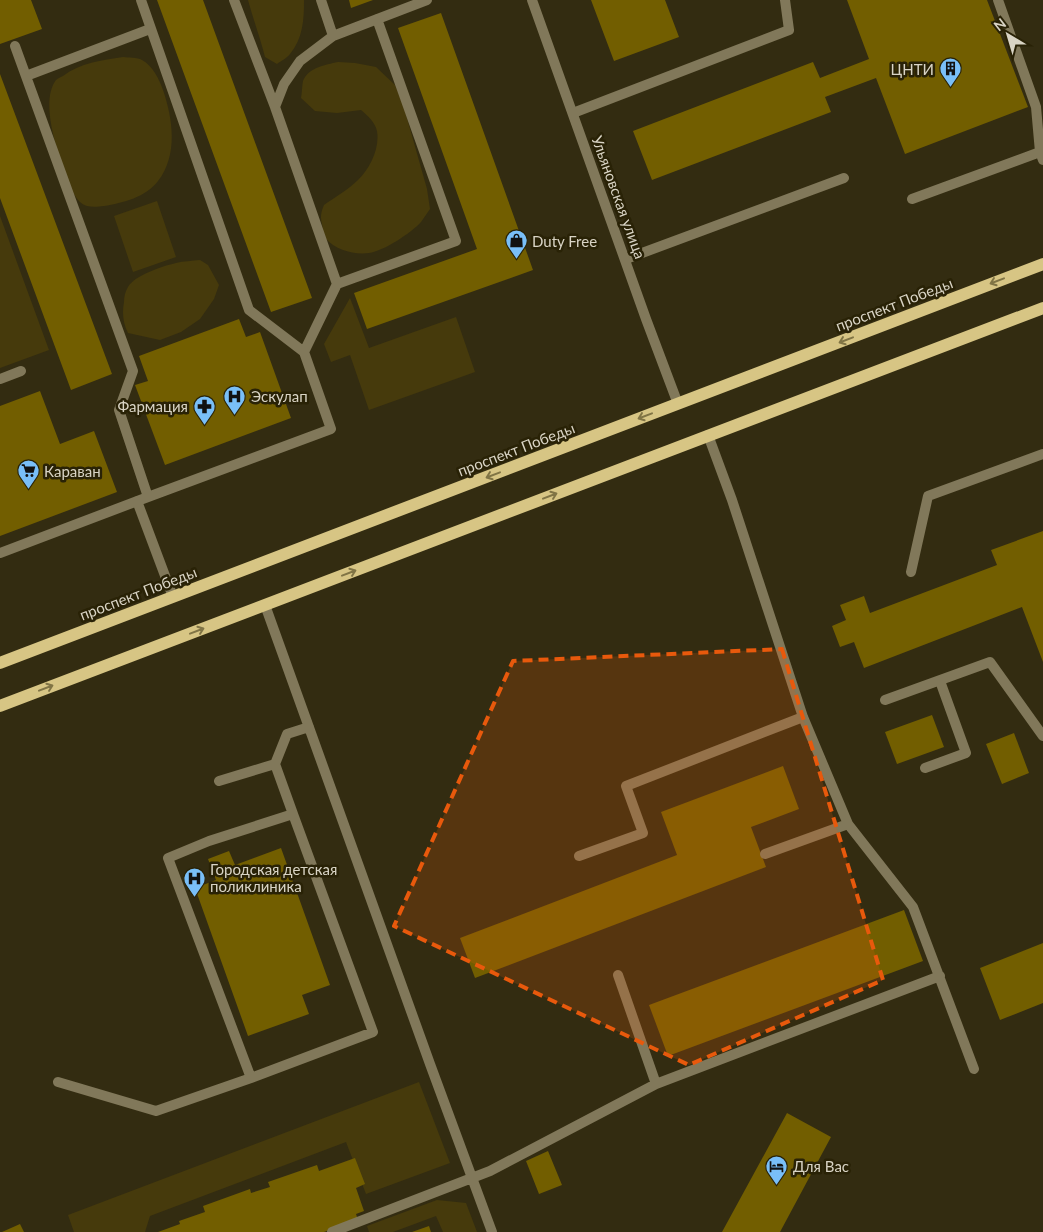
<svg xmlns="http://www.w3.org/2000/svg" width="1043" height="1232" viewBox="0 0 1043 1232" font-family="Lato,sans-serif">
<style>
.green{fill:#463a0c}
.building{fill:#725e00}
.lines{fill:none;stroke-linecap:round;stroke-linejoin:round}
.service{stroke:#81785a;stroke-width:10}
.minor{stroke:#81785a;stroke-width:10}
.primary{stroke:#d7c584;stroke-width:12}
.oneway{stroke:#807445}
.marked{fill:#e8590c;fill-opacity:0.2;stroke:#e8590c;stroke-width:4;stroke-dasharray:10 6;stroke-linejoin:round}
.labels{text-anchor:middle;dominant-baseline:central;stroke-width:5;stroke-linejoin:round;paint-order:stroke}
.poi-label{font-size:15px;fill:#d9d4c5;stroke:#292206;text-anchor:start}
.street-label{font-size:15px;fill:#d9d4c5;stroke:#292206}
</style>
<rect width="100%" height="100%" fill="#332c11"/>
<path class="green" d="M248,0H304C304,20 303,38 290,54C287,58 281,61 277,64L265,57C260,37 253,19 248,0Z
M123,57C129,58 137,57 142,60C153,66 159,79 163,90C173,119 178,155 158,181C146,197 123,203 104,206C84,209 78,204 70,186C61,162 38,104 56,80C58,78 61,77 63,76C80,63 102,60 123,57Z
M338,62L355,63L376,67L395,85L403,104L427,189L430,209C427,213 424,218 421,222C411,233 384,251 369,253C354,255 336,250 326,239C323,235 323,229 322,224C320,217 321,212 324,205C335,197 348,190 358,180C370,169 380,148 377,131C375,122 367,115 361,110L337,113L315,111L301,98C302,93 302,86 303,81C309,67 325,65 338,62Z
M157,201L176,257L133,272L114,216Z
M0,216L49,350L0,368Z
M200,260L208,265L219,285L214,299L200,319L181,332L160,340L128,333C123,323 122,313 124,302C124,297 125,292 128,287C135,275 163,266 176,263C184,261 192,261 200,260Z
M350,298L369,348L456,317L475,372L369,410L350,355L331,362L324,344Z
M419,1082L450,1163L366,1194L346,1142L150,1216L145,1232H74L68,1215Z
M437,1200L466,1203L477,1232H443L436,1216L393,1232H369L367,1226Z"/>
<path class="building" d="M0,0H31L42,29L0,44Z
M157,0H203L312,298L271,312Z
M349,0H373L351,8Z
M591,0H665L679,37L614,61Z
M847,0H987L1028,107L905,154L876,78L825,97L831,112L652,180L633,131L813,62L820,78L869,59Z
M441,13L533,270L367,329L354,293L477,249L398,28Z
M0,74L112,374L71,390L0,198Z
M239,319L246,337L260,332L291,418L165,465L135,385L148,381L139,356Z
M40,391L60,444L94,431L117,492L0,536V406Z
M1043,531V662L1022,607L864,668L854,642L840,647L832,626L846,620L840,605L864,596L870,613L997,565L991,550Z
M932,715L944,747L897,764L885,732Z
M1014,733L1029,773L1002,784L986,744Z
M783,766L799,809L751,827L766,867L475,978L460,938L677,855L661,812Z
M281,848L330,985L302,995L309,1014L248,1036L195,888L216,880L208,859L229,851L235,865Z
M904,910L923,961L668,1056L649,1005Z
M1043,943V1003L1000,1020L980,968Z
M787,1113L831,1137L780,1232H722Z
M548,1151L562,1185L539,1194L526,1161Z
M355,1158L365,1184L356,1188L364,1211L356,1214L358,1220L324,1232H158L180,1224L179,1221L205,1212L203,1206L250,1189L251,1193L270,1187L268,1182L317,1165L319,1171Z
M20,1224L24,1232H2Z
M429,1226L431,1232H412Z"/>
<g class="lines">
<path class="service" d="M141,0L249,310L304,352
M234,0L275,107L337,284
M321,0L333,36L427,0
M998,0L1036,107L1040,152L1043,160
M15,46L133,371L119,410L148,497
M26,76L150,29
M275,107L284,84L300,61L333,36
M573,113L789,30L785,0
M912,199L1040,152
M626,259L844,178
M0,379L21,371
M708,435L732,500L803,717L848,824L913,907L974,1069
M137,501L173,597
M0,553L148,497L331,429L304,352L337,284L456,241L377,19
M911,572L928,496L1043,454
M265,605L430,1064L492,1232
M885,700L990,662L1043,736
M275,764L287,734L309,727
M925,768L966,753L940,681
M219,781L275,764L293,814L209,841L168,858L251,1078
M765,854L848,824
M579,856L643,833L626,786L803,717
M618,975L656,1084
M58,1082L156,1111L251,1078L373,1032L293,814
M332,1232L490,1171L656,1084L940,976"/>
<path class="minor" d="M532,0L646,319L678,404"/>
<path class="primary" d="M0,663L1043,264
M0,706L1043,308"/>
</g>
<defs><path id="oneway-shaft" d="M-6 0H5M1.5-3L5.5 0L1.5 3" fill="none" stroke-width="1.6" stroke-linecap="round" stroke-linejoin="round" transform="scale(1.25)"/></defs>
<g class="oneway">
<use href="#oneway-shaft" transform="translate(997 281) rotate(159)"/>
<use href="#oneway-shaft" transform="translate(846 340) rotate(159)"/>
<use href="#oneway-shaft" transform="translate(645 416) rotate(159)"/>
<use href="#oneway-shaft" transform="translate(493 475) rotate(159)"/>
<use href="#oneway-shaft" transform="translate(550 496) rotate(-21)"/>
<use href="#oneway-shaft" transform="translate(349 573) rotate(-21)"/>
<use href="#oneway-shaft" transform="translate(197 631) rotate(-21)"/>
<use href="#oneway-shaft" transform="translate(46 688) rotate(-21)"/>
</g>
<path class="marked" d="M782,649L883,980L689,1065L394,926L513,661Z"/>
<defs>
<symbol id="building-pin" viewBox="-11 -11 22 30"><path d="M0 17L-7.5 6A9.5 9.5 0 1 1 7.5 6Z" fill="#79bff8" stroke="#292206"/><path d="M-4-6H4V6H1V3H-1V6H-4ZM-2.5-4.3h1.7v1.8h-1.7ZM.8-4.3h1.7v1.8H.8ZM-2.5-1h1.7V.8h-1.7ZM.8-1h1.7V.8H.8Z" fill="#111"/></symbol>
<symbol id="shop-pin" viewBox="-11 -11 22 30"><path d="M0 17L-7.5 6A9.5 9.5 0 1 1 7.5 6Z" fill="#79bff8" stroke="#292206"/><path d="M-5-2.5h2.3a2.7 3.5 0 0 1 5.4 0H5L5.5 6h-11ZM-1.5-2.5h3a1.5 2.3 0 0 0-3 0Z" fill="#111"/></symbol>
<symbol id="hospital-pin" viewBox="-11 -11 22 30"><path d="M0 17L-7.5 6A9.5 9.5 0 1 1 7.5 6Z" fill="#79bff8" stroke="#292206"/><path d="M-5-5h3v3.5h4V-5h3V5h-3V1.5h-4V5h-3Z" fill="#111"/></symbol>
<symbol id="pharmacy-pin" viewBox="-11 -11 22 30"><path d="M0 17L-7.5 6A9.5 9.5 0 1 1 7.5 6Z" fill="#79bff8" stroke="#292206"/><path d="M-2-6h4v4h4v4h-4v4h-4v-4h-4v-4h4Z" fill="#111"/></symbol>
<symbol id="supermarket-pin" viewBox="-11 -11 22 30"><path d="M0 17L-7.5 6A9.5 9.5 0 1 1 7.5 6Z" fill="#79bff8" stroke="#292206"/><path d="M-6-5.5h2.5l.6 2H6L4.5 2H-2.5L-4.4-4H-6ZM-1.5 3.2a1.3 1.3 0 1 0 .1 0ZM3 3.2a1.3 1.3 0 1 0 .1 0Z" fill="#111"/></symbol>
<symbol id="hotel-pin" viewBox="-11 -11 22 30"><path d="M0 17L-7.5 6A9.5 9.5 0 1 1 7.5 6Z" fill="#79bff8" stroke="#292206"/><path d="M-6-4.5h1.5V1H6V5H4.5V3h-9V5H-6ZM-4 0a1.8 1.8 0 1 1 3.6 0ZM.5 0V-2.5h3Q6-2.5 6 0Z" fill="#111"/></symbol>
</defs>
<g fill-rule="evenodd">
<use href="#building-pin" x="938" y="56" width="25" height="34"/>
<use href="#shop-pin" x="504" y="228" width="25" height="34"/>
<use href="#hospital-pin" x="222" y="384" width="25" height="34"/>
<use href="#pharmacy-pin" x="192" y="394" width="25" height="34"/>
<use href="#supermarket-pin" x="16" y="458" width="25" height="34"/>
<use href="#hospital-pin" x="182" y="866" width="25" height="34"/>
<use href="#hotel-pin" x="764" y="1154" width="25" height="34"/>
</g>
<g class="labels">
<g class="poi-label">
<text x="934" y="69" text-anchor="end">ЦНТИ</text>
<text x="532" y="241">Duty Free</text>
<text x="251" y="396">Эскулап</text>
<text x="188" y="406" text-anchor="end">Фармация</text>
<text x="44" y="471">Караван</text>
<text x="210" y="869">Городская детская<tspan x="210" dy="17">поликлиника</tspan></text>
<text x="793" y="1166">Для Вас</text>
</g>
<g class="street-label">
<text transform="translate(619 197) rotate(70)">Ульяновская улица</text>
<text transform="translate(894 304) rotate(-21)">проспект Победы</text>
<text transform="translate(516 449) rotate(-21)">проспект Победы</text>
<text transform="translate(138 593) rotate(-21)">проспект Победы</text>
</g>
</g>
<g transform="translate(1008 35) rotate(322)" stroke="#292206" stroke-width="4" paint-order="stroke">
<path d="M0-4L9 19L0 12L-9 19Z" fill="#d9d4c5"/>
<text y="-8" font-size="14" font-weight="bold" text-anchor="middle" fill="#d9d4c5">N</text>
</g>
</svg>
